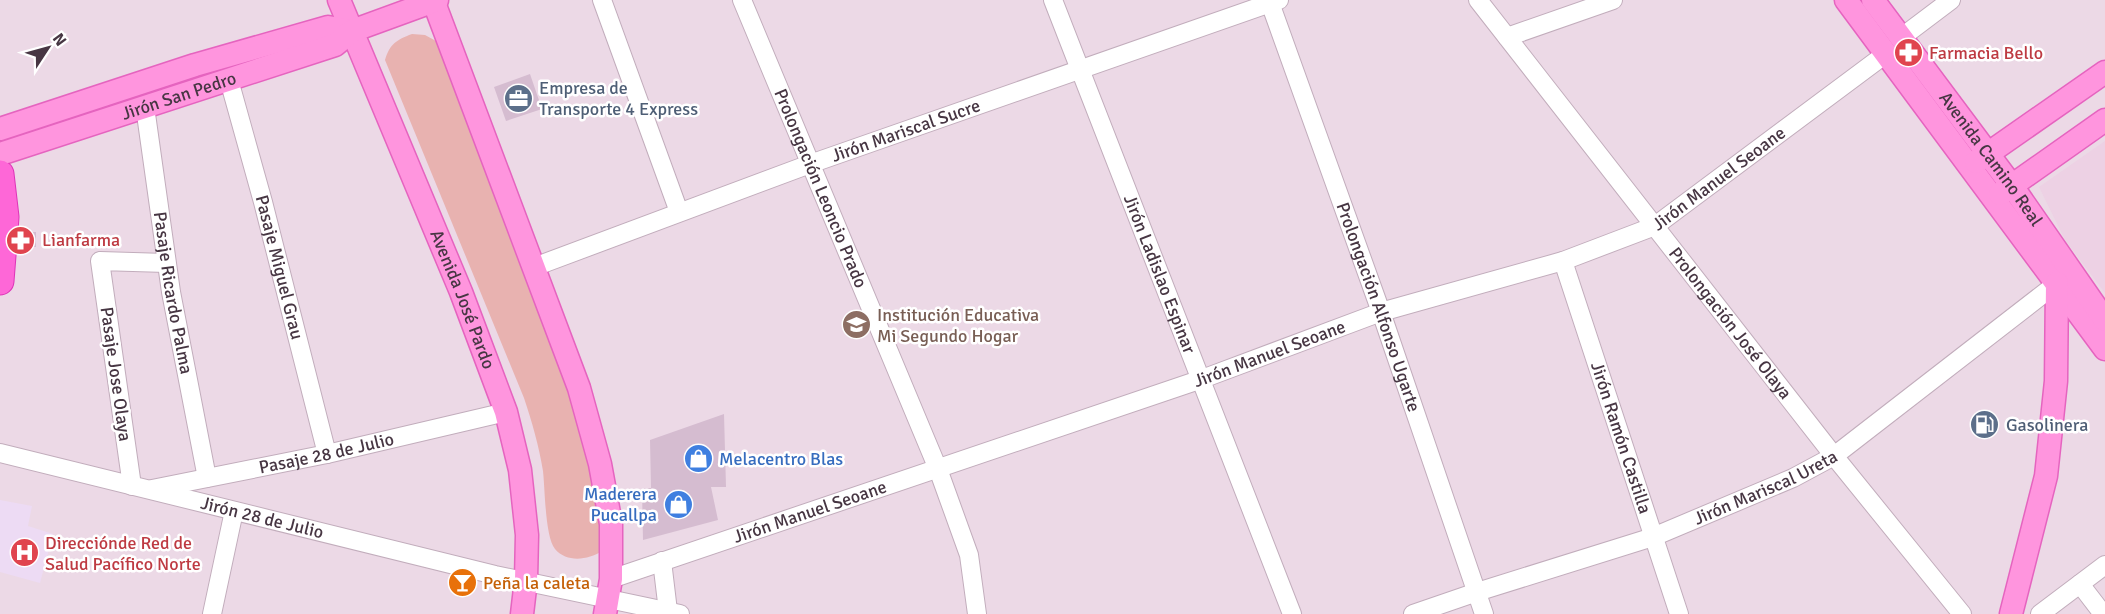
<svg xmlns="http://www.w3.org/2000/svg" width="2105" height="614" viewBox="0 0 2105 614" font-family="Signika,sans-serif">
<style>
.residential{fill:#ecd9e6}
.education{fill:#edd1e4}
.medical{fill:#eddbf4}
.green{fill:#e8b2b0}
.building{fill:#d5bcd0}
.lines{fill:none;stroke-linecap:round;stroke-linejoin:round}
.minor-casing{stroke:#c2adbc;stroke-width:20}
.major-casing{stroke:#e564bf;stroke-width:25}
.highway-casing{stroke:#de36b8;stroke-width:29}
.minor{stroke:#fff;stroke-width:18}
.major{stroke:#ff95de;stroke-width:22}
.highway{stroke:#fe67d7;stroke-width:27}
.labels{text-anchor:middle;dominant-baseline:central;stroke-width:5;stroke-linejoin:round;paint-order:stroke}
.health-label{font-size:18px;fill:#be3a42;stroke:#fff;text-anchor:start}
.service-label{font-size:18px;fill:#4e5e75;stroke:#fff;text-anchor:start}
.street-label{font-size:18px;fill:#473643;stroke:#fff}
.education-label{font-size:18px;fill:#785e54;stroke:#fff;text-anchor:start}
.shop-label{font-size:18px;fill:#366cbe;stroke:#fff;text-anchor:start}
.food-label{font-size:18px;fill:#c56008;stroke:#fff;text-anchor:start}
</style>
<rect width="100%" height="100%" fill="#f4e7f0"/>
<path class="residential" d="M0,0H2105V614H0Z"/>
<path class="education" d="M2105,141V293L2065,240L2039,187Z"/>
<path class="medical" d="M0,500L32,506L28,526L53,534L40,583L0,572Z"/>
<path class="green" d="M412,34L425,35L436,41L577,397L603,512L602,551C588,560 567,563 555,549C545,537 545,488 543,471C539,446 532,422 524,398L385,60C390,44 396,40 412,34Z"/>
<path class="building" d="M530,74L542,109L506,121L494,87Z
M20,232H36V247H18Z
M724,414L726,487H711L718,520L643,540L642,489L651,488L650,440Z"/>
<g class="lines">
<defs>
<g id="minor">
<path d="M602,0L679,212"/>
<path id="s1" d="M742,0L938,469L969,555L977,614"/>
<path id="s2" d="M1053,0L1292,614"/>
<path id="s3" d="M1269,0L1381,312L1484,614"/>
<path id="s4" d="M1478,0L1834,456L1962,614"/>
<path d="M1507,37L1613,0"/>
<path d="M1902,37L1951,0"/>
<path id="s5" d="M229,80L263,202L327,454"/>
<path id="s6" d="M145,107L171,292L207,478"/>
<path id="s7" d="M1563,261L1679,614"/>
<path id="s8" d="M534,267L810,164L1279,0"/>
<path id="s9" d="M0,453L495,575L680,614"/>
<path d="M132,486L100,261L166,263"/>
<path id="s10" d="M152,489L327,454L506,412"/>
<path d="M662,561L668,611"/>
<path id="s11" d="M611,579L1202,379L1381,312L1563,261L1655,226L1887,53"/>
<path d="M2080,584L2103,614"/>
<path d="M212,614L234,511"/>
<path id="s12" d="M1413,614L1477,592L1653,537L1793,478L1834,456L2065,277"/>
<path d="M2040,614L2105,565"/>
</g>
<g id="major">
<path id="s13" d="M339,0L461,292L506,412L520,470L527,535L526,580L522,614"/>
<path d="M433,0L579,388L600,464L611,524V579L605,614"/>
<path d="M1846,0L2105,349"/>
<path id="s14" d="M1873,0L2012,186L2105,320"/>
<path d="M0,129L195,65L328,27L352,31"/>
<path id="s15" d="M0,154L335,45L352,31L437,0"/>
<path d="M1976,162L2105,72"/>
<path d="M2000,194L2105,120"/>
<path d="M2011,614L2046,476L2056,381L2057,283"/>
</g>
<path id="highway" d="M0,174L5,217L0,281"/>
</defs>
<use href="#minor" class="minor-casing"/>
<use href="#major" class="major-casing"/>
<use href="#highway" class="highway-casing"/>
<use href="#minor" class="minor"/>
<use href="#major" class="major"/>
<use href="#highway" class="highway"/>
</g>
<defs>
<symbol id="pharmacy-disc" viewBox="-11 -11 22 22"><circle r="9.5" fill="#e0444e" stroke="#fff"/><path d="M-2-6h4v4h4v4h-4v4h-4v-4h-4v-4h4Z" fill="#fff"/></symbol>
<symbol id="office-disc" viewBox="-11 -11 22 22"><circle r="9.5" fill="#5c6f8a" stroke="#fff"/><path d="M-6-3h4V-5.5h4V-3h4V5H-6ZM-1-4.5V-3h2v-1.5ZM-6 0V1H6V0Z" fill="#fff"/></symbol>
<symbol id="school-disc" viewBox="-11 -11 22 22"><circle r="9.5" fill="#8d6e63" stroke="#fff"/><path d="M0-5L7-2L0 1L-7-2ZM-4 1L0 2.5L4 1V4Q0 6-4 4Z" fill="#fff"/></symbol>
<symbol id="fuel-disc" viewBox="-11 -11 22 22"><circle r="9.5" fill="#5c6f8a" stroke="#fff"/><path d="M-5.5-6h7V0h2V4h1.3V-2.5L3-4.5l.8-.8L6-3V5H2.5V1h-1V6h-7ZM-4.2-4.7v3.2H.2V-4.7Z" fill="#fff"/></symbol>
<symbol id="shop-disc" viewBox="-11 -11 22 22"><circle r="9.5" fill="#3f7fe0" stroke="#fff"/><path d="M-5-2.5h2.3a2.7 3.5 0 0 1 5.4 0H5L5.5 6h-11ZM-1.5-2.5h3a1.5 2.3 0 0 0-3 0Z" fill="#fff"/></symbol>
<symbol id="hospital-disc" viewBox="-11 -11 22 22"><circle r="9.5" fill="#e0444e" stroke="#fff"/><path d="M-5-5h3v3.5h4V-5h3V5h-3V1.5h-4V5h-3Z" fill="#fff"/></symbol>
<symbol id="bar-disc" viewBox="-11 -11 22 22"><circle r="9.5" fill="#e8710a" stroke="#fff"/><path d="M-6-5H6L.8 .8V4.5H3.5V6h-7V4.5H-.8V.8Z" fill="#fff"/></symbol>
</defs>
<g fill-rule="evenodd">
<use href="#pharmacy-disc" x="1892" y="36" width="33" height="33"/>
<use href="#office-disc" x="502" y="82" width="33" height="33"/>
<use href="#pharmacy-disc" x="4" y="224" width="33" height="33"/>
<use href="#school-disc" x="840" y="308" width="33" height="33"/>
<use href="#fuel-disc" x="1968" y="408" width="33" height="33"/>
<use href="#shop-disc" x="682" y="442" width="33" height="33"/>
<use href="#shop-disc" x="662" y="488" width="33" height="33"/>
<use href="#hospital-disc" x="8" y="536" width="33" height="33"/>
<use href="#bar-disc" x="446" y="566" width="33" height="33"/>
</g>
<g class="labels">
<g class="health-label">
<text x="1929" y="53">Farmacia Bello</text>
<text x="42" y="240">Lianfarma</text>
<text x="45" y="543">Direcciónde Red de<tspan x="45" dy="21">Salud Pacífico Norte</tspan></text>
</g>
<g class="service-label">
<text x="539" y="88">Empresa de<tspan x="539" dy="21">Transporte 4 Express</tspan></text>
<text x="2006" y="425">Gasolinera</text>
</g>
<g class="street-label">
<text stroke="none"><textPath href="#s15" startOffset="188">Jirón San Pedro</textPath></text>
<text stroke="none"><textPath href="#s8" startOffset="396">Jirón Mariscal Sucre</textPath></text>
<text stroke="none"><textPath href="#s14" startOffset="198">Avenida Camino Real</textPath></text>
<text stroke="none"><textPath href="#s11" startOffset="1182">Jirón Manuel Seoane</textPath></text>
<text stroke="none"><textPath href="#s1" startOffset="204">Prolongación Leoncio Prado</textPath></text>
<text stroke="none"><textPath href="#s5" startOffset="194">Pasaje Miguel Grau</textPath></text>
<text stroke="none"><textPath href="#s2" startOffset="294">Jirón Ladislao Espinar</textPath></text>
<text stroke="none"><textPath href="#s6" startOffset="188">Pasaje Ricardo Palma</textPath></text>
<text stroke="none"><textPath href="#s13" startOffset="324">Avenida José Pardo</textPath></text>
<text stroke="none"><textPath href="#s3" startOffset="326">Prolongación Alfonso Ugarte</textPath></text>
<text stroke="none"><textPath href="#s4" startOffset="410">Prolongación José Olaya</textPath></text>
<text stroke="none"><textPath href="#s11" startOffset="696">Jirón Manuel Seoane</textPath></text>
<text transform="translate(116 374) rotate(82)">Pasaje Jose Olaya</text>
<text stroke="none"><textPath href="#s7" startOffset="186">Jirón Ramón Castilla</textPath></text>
<text stroke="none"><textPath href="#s10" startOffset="178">Pasaje 28 de Julio</textPath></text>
<text stroke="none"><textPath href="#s12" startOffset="375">Jirón Mariscal Ureta</textPath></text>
<text stroke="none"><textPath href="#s11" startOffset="210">Jirón Manuel Seoane</textPath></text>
<text stroke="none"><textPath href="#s9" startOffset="270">Jirón 28 de Julio</textPath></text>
</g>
<g class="education-label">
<text x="877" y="315">Institución Educativa<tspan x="877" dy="21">Mi Segundo Hogar</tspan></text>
</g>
<g class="shop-label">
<text x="719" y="459">Melacentro Blas</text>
<text x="657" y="494" text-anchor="end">Maderera<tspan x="657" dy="21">Pucallpa</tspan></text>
</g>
<g class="food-label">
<text x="483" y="583">Peña la caleta</text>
</g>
</g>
<g transform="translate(48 48) rotate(54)" stroke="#ffffff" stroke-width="4.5" paint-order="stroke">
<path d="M0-4.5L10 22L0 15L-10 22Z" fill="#473643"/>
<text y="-9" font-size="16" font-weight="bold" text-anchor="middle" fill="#473643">N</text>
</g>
</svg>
